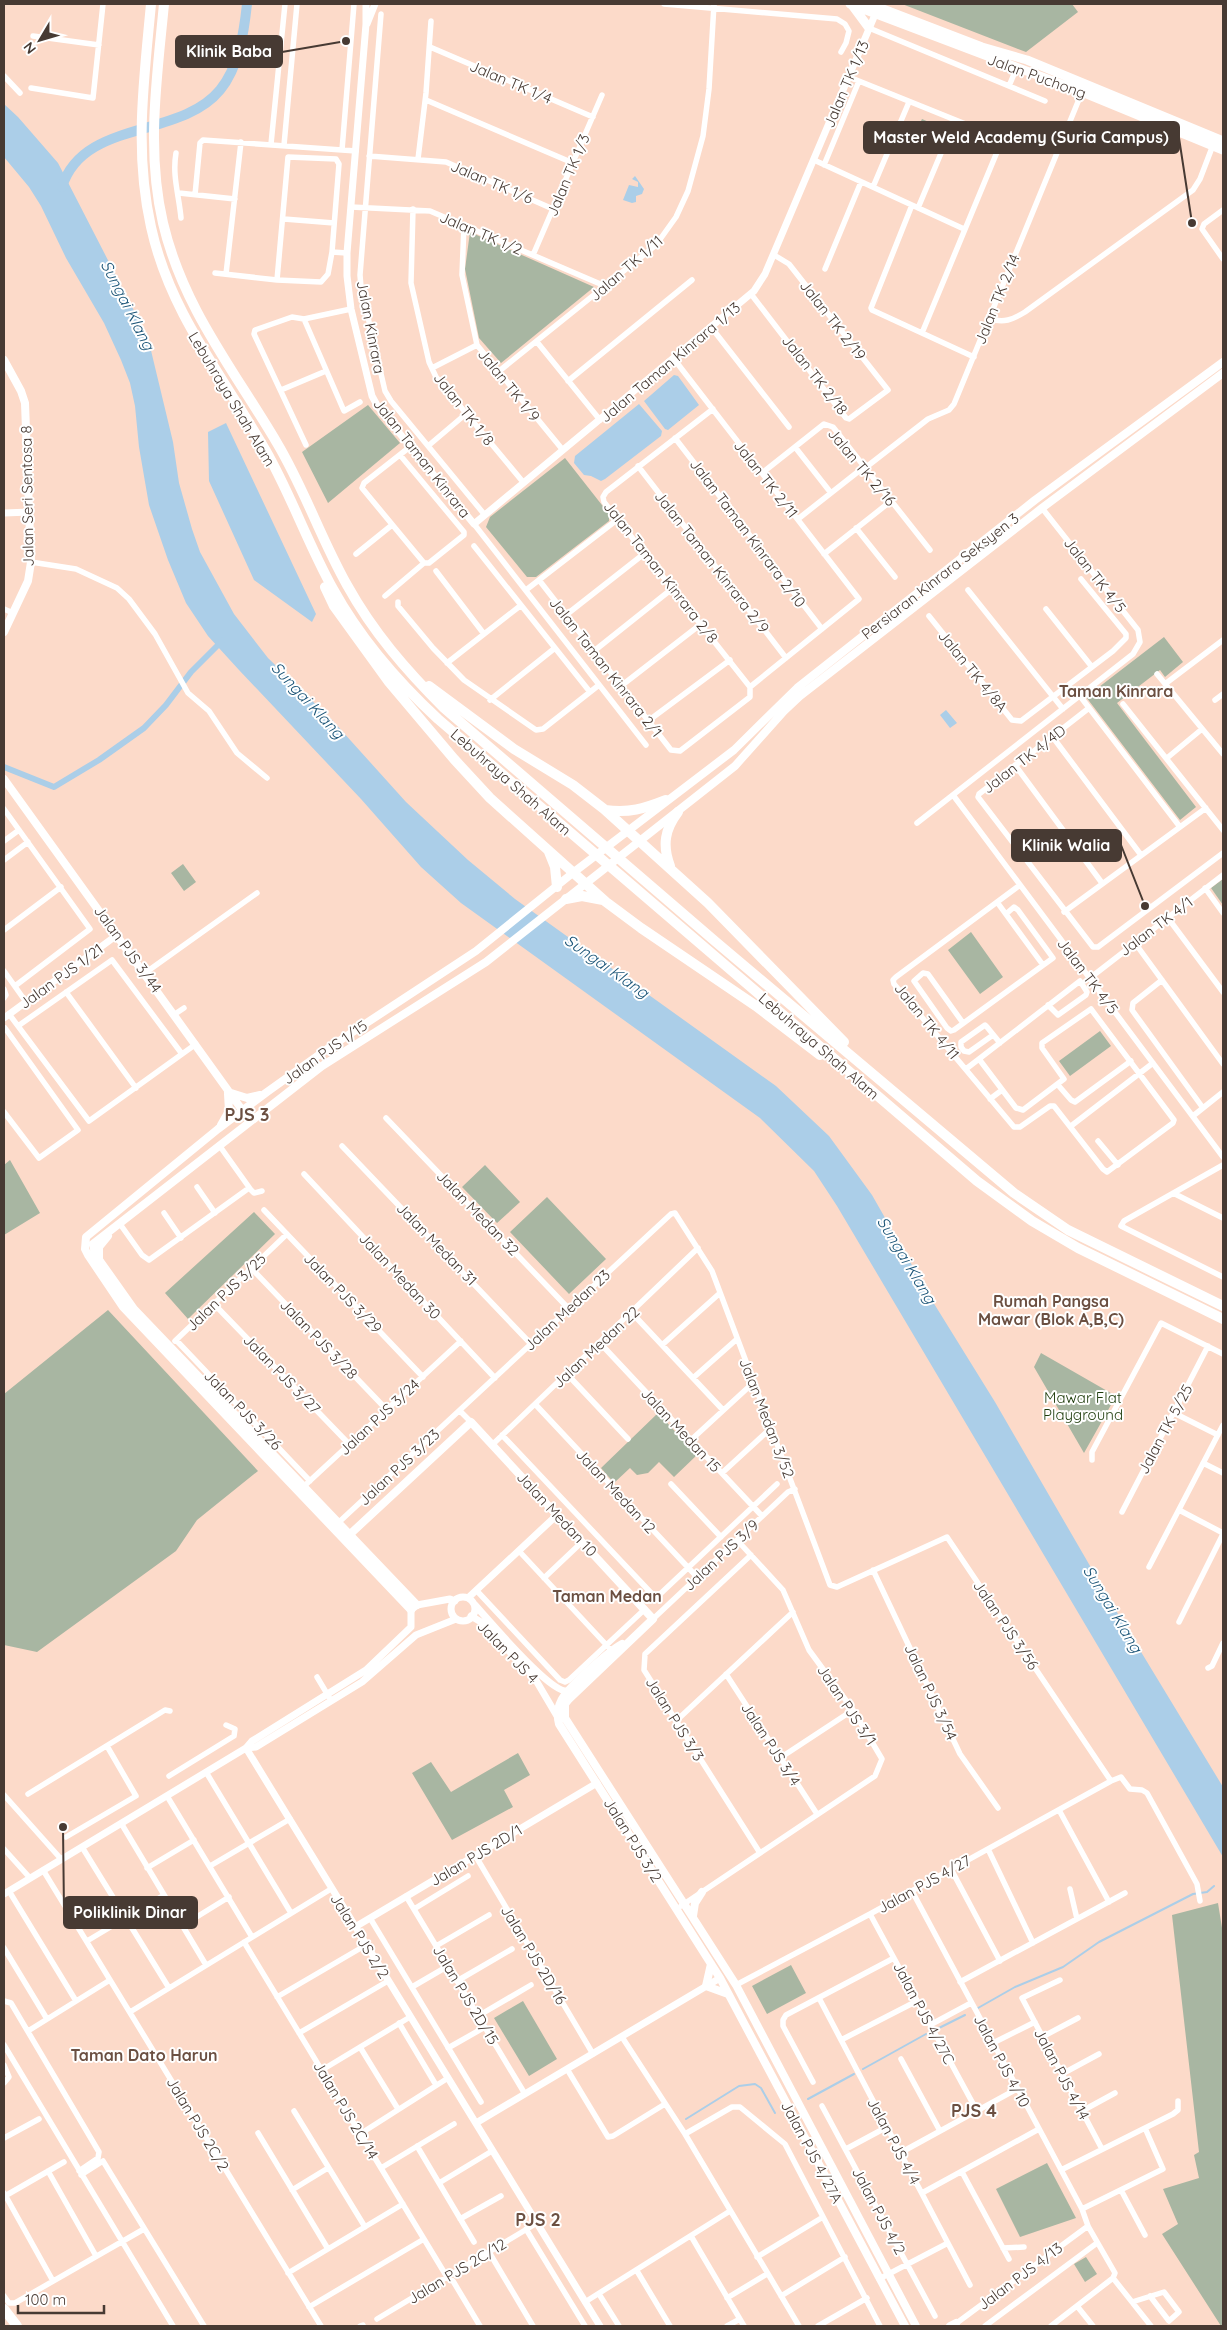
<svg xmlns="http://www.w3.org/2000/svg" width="1227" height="2330" viewBox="0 0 1227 2330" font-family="Quicksand,sans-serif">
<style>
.green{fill:#a8b6a2}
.water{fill:#abcee8}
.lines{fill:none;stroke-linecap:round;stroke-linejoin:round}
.stream{stroke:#abcee8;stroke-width:2}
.canal{stroke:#abcee8;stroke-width:6}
.river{stroke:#abcee8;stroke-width:10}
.minor{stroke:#fff;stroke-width:5.5}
.tertiary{stroke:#fff;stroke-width:7}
.secondary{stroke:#fff;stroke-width:8}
.primary{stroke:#fff;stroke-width:9}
.motorway{stroke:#fff;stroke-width:10}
.labels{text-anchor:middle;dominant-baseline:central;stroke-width:4;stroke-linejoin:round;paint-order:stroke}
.street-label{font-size:15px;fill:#473a33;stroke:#fff}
.park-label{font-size:15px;fill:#1d3b0a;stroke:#fff}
.water-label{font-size:16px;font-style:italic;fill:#1a5477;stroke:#fff}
.neighbourhood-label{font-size:16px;font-weight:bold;fill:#6b4f41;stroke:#fff}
.quarter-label{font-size:18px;font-weight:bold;fill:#6b4f41;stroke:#fff}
.leader{fill:none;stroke:#473a33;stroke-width:2}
.callout-dot{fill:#473a33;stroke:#fff;stroke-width:2}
.callout{fill:#473a33;stroke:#473a33;stroke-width:2}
.callout-label{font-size:16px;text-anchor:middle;font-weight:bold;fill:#fff}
</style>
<rect width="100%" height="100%" fill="#fcdac9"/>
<path class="green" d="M902,4H1072L1078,12L1026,52Z
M922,119L945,129L939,144L915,133Z
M470,232L594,287L501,363L479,338L465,269Z
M368,405L400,443L328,503L302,452Z
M565,458L609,514V521L536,577H527L486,527L490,517Z
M1164,637L1183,662L1165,677L1160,670L1117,703L1196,807L1180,820L1086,697Z
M183,864L196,882L184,891L171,873Z
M1223,879V905L1211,888Z
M971,932L1003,977L980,994L948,950Z
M1100,1031L1111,1046L1070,1076L1059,1061Z
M10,1160L40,1213L4,1235V1165Z
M485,1165L520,1202L497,1223L462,1187Z
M547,1197L606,1259L569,1294L510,1232Z
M254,1212L275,1234L188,1319L165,1293Z
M108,1310L258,1471L197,1520L176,1551L37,1652L4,1645V1394Z
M1041,1353L1116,1396L1084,1453L1034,1367Z
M658,1413L697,1455L674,1477L659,1462L648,1473L637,1475L630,1468L614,1483L601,1468Z
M518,1753L530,1775L504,1790L513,1807L452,1840L412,1773L431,1762L451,1792Z
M1218,1903L1223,1934V2326H1221L1162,2234L1178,2224L1163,2189L1199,2178L1194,2155L1199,2152L1172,1915Z
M791,1965L806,1993L767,2014L752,1986Z
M523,2001L557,2059L529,2076L494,2018Z
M1047,2163L1076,2218L1020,2237L996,2189Z
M1086,2257L1097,2274L1085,2282L1074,2264Z"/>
<path class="water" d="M4,104L18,117L58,163L148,338L173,442L179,483L192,529L200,552L234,614L268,658L333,721L406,802L468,860L515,899L776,1086L829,1136L872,1195L933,1302L995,1402L1115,1609L1223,1787V1857L837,1206L814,1171L760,1118L461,903L421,867L361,799L239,670L208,636L186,603L168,560L149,505L139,447L135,406L130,383L121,360L104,323L66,258L41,206L29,187L4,157Z
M635,176L644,189L642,194L636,196V202L632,203L623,200L629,185L638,187V182L632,179Z
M674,375L678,376L699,405L668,430L665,429L644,401Z
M639,404L662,431L661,436L605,479L601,481L591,476L584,475L574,463L575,456Z
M226,423L316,614L312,622L254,580L209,481L208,432Z
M946,710L957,723L950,728L940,715Z"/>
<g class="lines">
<path class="stream" d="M978,2008L1015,1987L1063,1967L1099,1942L1193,1894L1207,1892L1214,1886
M939,2028L965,2015
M863,2069L926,2034
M808,2099L854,2074
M686,2119L739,2086L755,2084L761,2088L775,2113"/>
<path class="canal" d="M4,767L54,787L99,760L144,728L166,705L191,672L222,641"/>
<path class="river" d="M62,187C83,119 180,139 220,90C239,67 244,32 247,4"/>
<path class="minor" d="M664,4L837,19L845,24L849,31L846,43L841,52
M381,14L360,275L361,287L385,391L391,401L484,514
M869,28L1045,101
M33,36L99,45
M430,47L593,117
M4,76L20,93
M849,77L1025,148
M1009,86L1017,67
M31,88L93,98L103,4
M426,100L573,163
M271,144L285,4
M284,145L297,4
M342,150L354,4
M176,153C172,176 179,195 181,218
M369,156L446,162L553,209
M418,159L426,93L431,21
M814,160L964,229
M824,165L859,81
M873,187L909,102
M179,193L235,199
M195,195L200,143L203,140L356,151
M912,205L871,308L872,310L974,357
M351,207L430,211L605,286
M918,208L955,120
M413,209L411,283L429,362L436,377L523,482
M1223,210L1204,224L1202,229L1223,259
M284,219L334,223
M464,225L462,275L477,345L562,449
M332,252L347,253
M533,255L602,95
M825,269L861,182
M215,273L277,280L321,282L328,274L332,252L339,164L336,159L288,157L277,280
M226,274L241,142
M751,294L846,418L849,419L888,390L789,264L774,255
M304,319L344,411L360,402
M990,319C1004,323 1012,320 1025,312L1193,190L1200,179L1213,145
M711,327L789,427
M922,333L1002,140
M537,342L600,420
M674,359L859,599L750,687
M432,368L477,345
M498,372L656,245L676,217L688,191L703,136L709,89L714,4
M568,381L692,280
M281,390L326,371
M713,409L606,492L603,497L604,502L750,687
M675,438L822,629
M306,445L254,334L255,330L292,317L304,319L351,309
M428,446L467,413
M795,447L831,493
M400,455L464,532V535L429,563H424
M638,466L786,658
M865,468L928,419L949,410L954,404L1082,92
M762,473L824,424L833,427L930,550
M798,519L864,467
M474,524L646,745
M856,528L895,577
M474,546L590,692
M356,554L392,525
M824,554L891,501
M31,562L76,569L117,588L129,599L155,634L188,693L209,711L237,753L267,778
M436,571L484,634
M539,580L671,750L680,751L750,697V687
M526,590L618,519
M968,590L1063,709
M385,596L424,563L362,488L364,483L411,446
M398,602V606L433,648L464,680L536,730L543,729L599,685
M4,609L13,613
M1046,609L1092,667
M566,615L645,553
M929,616L1012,720L1021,721L1113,651L1126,638V634L1081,579
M594,651L673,588
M447,663L520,606
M1157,674L1223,754
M1165,684L1223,640
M621,686L701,624
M1080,696L1180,827
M490,700L555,648
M1215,700L1223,694
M1123,704L1223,830
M1089,708L979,794L978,797L1093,947H1098L1223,853
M648,721L730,660
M1052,736L1141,855
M1167,758L1202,729
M1015,765L1102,883
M953,795L1223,1157
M4,809L90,929L15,986
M917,823L1133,654L1140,642L1138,630L1042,508
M4,841L19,830
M4,860L28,842
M1205,888L1223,913
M997,902L1043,965
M1064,912L1206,808
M1168,918L1223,992
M4,930L61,887
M1135,943L1223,1064
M4,971L26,1002
M145,973L257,893
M1090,978L1223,875
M1162,980L1133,1003L1132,1010L1203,1108
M4,989L6,995L4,998
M66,992L136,1088
M9,1014L89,1121L196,1044
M175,1014L184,1008
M963,1023L928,974L923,973L914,981L947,1028L951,1031L954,1030L1053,958L1018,910L1014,907L1006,914
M18,1026L112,960L182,1054
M993,1035L969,1052L964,1051L961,1047V1042L985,1025L987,1027L1000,1043
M979,1059L1016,1108L1023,1110L1064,1079L1042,1048V1043L1091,1009L1174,1120L1173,1123L1107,1172L1103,1169L1054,1106H1050L1020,1127H1014L894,984L893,980L896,977L1020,885
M966,1069L1080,981L1087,992L1086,995L1058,1015L1048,1005
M1058,1085L1071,1100L1075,1102L1131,1061
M990,1099L1002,1090
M4,1112L39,1158L78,1130L5,1028
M1193,1116L1223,1092
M386,1118L569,1309
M1071,1126L1153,1063
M1098,1141L1118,1165
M219,1145L251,1190L254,1193L262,1191
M342,1146L531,1344
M1223,1165L1124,1221L1121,1226L1223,1277
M304,1174L495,1378
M197,1187L215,1213
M1173,1193L1223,1218
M264,1210L423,1377
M164,1213L181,1238
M120,1224L142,1255L149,1260L249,1188
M251,1268L387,1410
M214,1304L349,1444
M632,1313L723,1410
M176,1340L310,1481
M175,1341L287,1234
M600,1343L762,1516
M662,1345L720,1293
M567,1374L628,1439
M693,1378L737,1339
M535,1404L697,1577
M460,1411L471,1422
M1174,1413L1218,1435
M502,1435L654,1596H658L777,1484
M691,1440L753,1383
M492,1445L698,1248
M1092,1460V1452L1161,1323L1223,1354
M1203,1463L1223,1473
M722,1473L771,1428
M671,1484L721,1537
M301,1489L461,1341
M1179,1510L1223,1533
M1122,1512L1208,1346
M338,1523L671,1214L675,1213L712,1271L830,1585L837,1587L947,1537L1111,1781
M519,1551L612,1651
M751,1555L645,1654L644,1670L760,1853
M1149,1567L1223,1425
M873,1570L960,1754L998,1808
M544,1578L582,1542
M477,1591L560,1680L565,1682L569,1680L645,1609
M653,1619L788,1492L795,1489
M1179,1622L1223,1534
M1208,1668L1212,1666L1223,1643
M726,1674L817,1814
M317,1677L329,1697
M676,1721L793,1612
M780,1758L853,1710
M206,1772L291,1913
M169,1776L234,1736L235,1729L226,1725
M28,1794L165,1710L170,1711
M4,1795L61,1859
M167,1796L252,1937
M1059,1810L1109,1902
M121,1823L206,1965
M66,1837L136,1796L107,1746
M82,1847L169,1988
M4,1849L30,1878
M988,1849L1033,1943
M475,1855L593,2054
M210,1866L290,1819
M147,1868L194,1840
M951,1869L1000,1961
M43,1870L321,2326
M1070,1889L1077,1919
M9,1891L76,2001
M912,1891L1082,2209L1088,2226L1115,2273L1113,2278
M406,1896L525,2094
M681,1906L875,1776L882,1759L853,1710L809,1650L783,1590L737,1540
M414,1909L468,1876
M870,1914L977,2111
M370,1918L481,2102
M182,1926L229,1897
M87,1941L164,1895
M244,1942L447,2277L453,2281L480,2326
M436,1946L489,1915
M4,1948L47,2019
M1060,1980L1022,1998L1102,2149
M457,1981L512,1949
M960,1982L1125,1893
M736,1985L870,1914L1111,1781L1121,1777L1130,1789L1142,1790L1147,1793L1197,1884L1200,1901
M412,1987L448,1966
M277,1997L366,1945
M819,1998L970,2285
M4,2001L11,2003L99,2152L98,2158L79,2171
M130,2012L331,1889
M478,2016L531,1985
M399,2023L436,2085
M930,2025L971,2003
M28,2031L110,1980
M299,2033L388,1981
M622,2037L685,2134L799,2326
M1042,2037L1078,2018
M841,2040L917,2001
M993,2043L1035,2022
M4,2045L173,2326
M360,2047L398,2109
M448,2048L485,2027
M901,2059L940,2131
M4,2065L9,2077L4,2083
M567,2069L608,2137L613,2136L665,2104
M322,2070L410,2017
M1062,2074L1099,2054
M813,2082L783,2026V2020L786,2015L894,1958
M822,2106L935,2316
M294,2111L365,2227
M1082,2111L1115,2093
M258,2133L328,2249
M360,2134L448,2078
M685,2134L732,2107H740L785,2144L880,2326
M4,2138L39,2119
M417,2146L474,2242
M846,2149L887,2127
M900,2153L1017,2089
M381,2168L454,2124
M1061,2170L1173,2114L1178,2110V2101
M48,2171L96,2256
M962,2172L1009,2259
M81,2175L103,2161L204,2326
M439,2183L492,2151
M292,2190L328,2168
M1121,2190L1145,2235
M4,2193L53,2281
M922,2193L1039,2129
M5,2196L64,2162
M1082,2209L1163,2169L1145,2128
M460,2219L501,2196
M526,2229L585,2326
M691,2236L744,2326
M1003,2248L1024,2247
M489,2252L533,2326
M757,2257L823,2217
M637,2271L670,2326
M288,2273L403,2204
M1113,2278L1151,2326
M879,2279L948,2243
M599,2294L619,2326
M4,2296L9,2303H15L144,2229
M781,2296L845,2257
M727,2298L767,2274
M585,2302L730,2211
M1132,2302L1164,2292L1179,2312L1169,2321L1150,2296
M1077,2306L1093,2326
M309,2307L424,2239
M377,2319L537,2223
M954,2325L1088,2226
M360,2326L363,2325
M727,2326L740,2319
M818,2326L867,2298
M985,2326L1097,2243
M1051,2326L1113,2278"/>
<path class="tertiary" d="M366,4V24L347,253V276L351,309L372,396L378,407L474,524L754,291L765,274L877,10
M367,24L375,4
M4,513L30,512
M4,1018L117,935
M469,1597L557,1515
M451 1609a12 12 0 1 1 24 0a12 12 0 1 1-24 0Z
M474,1604C489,1620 550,1694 568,1691
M471,1616L481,1622L534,1677L557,1716
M246,1748L600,2326
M246,1748L256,1747L362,1682L416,1635L456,1619
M4,1894L246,1748L252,1741L366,1670L411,1627V1610L417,1605L450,1599L455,1601
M355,1927L597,1783
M476,2123L720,1978"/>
<path class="secondary" d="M4,360L21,391L25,403L31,562L28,581L4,632
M4,779L245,1114
M228,1092L247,1098L260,1095
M221,1125L229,1111L228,1094
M99,1259V1247L108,1236
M347,1537L471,1422L653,1619L569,1699L565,1704V1718L736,1985L916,2326
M417,1605L134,1309L95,1254L93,1244L322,1066L486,962L735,766L784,711L800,696L1042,508L1223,373
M411,1610L123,1307L88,1255L85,1249L86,1237L218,1129L267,1092L330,1047L476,951L574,872L734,750L797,688L1035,500L1223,362
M622,1644C609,1651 567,1688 561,1701C557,1709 557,1716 559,1724L720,1978L905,2326
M693,1916L695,1903L702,1892
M711,1964L706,1986L728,1994
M950,2326L956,2323"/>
<path class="primary" d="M850,4L1082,92L1223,150
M870,4L982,47L1027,60L1223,141
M852,5L869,28"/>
<path class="motorway" d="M151,4C144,80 134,151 151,227C170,314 224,377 266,451C291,495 308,544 333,589C360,638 397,681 438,719L977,1181L1032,1221L1078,1248L1223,1319
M164,4C157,78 146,150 163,223C183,308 234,370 277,443C304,488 321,539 347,585C373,632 406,670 444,708L716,942L1014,1193L1068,1230L1223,1306
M325,587L334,606L389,682L454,759L490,798L606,902L641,928L756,1006L820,1055
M429,686L514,749L573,785L604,809L708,903L844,1042
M605,810C630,813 643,809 666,800
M549,852L555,867L557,887
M670,866C662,845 665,829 678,812
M566,899L582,896L603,900
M4,2309L17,2326"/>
</g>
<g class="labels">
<g class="street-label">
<text transform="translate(1037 76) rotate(20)">Jalan Puchong</text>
<text transform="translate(511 82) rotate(23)">Jalan TK 1/4</text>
<text transform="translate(846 84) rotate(-67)">Jalan TK 1/13</text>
<text transform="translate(568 175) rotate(-67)">Jalan TK 1/3</text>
<text transform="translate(492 182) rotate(23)">Jalan TK 1/6</text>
<text transform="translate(481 233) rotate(23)">Jalan TK 1/2</text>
<text transform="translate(626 268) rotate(-41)">Jalan TK 1/11</text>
<text transform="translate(997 299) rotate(-68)">Jalan TK 2/14</text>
<text transform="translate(833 320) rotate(52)">Jalan TK 2/19</text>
<text transform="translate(371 327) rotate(79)">Jalan Kinrara</text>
<text transform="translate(670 362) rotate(-40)">Jalan Taman Kinrara 1/13</text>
<text transform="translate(815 375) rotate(52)">Jalan TK 2/18</text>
<text transform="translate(509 385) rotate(51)">Jalan TK 1/9</text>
<text transform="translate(232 399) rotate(59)">Lebuhraya Shah Alam</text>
<text transform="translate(464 409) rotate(52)">Jalan TK 1/8</text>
<text transform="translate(422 458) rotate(52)">Jalan Taman Kinrara</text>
<text transform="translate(862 467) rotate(50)">Jalan TK 2/16</text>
<text transform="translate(766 479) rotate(52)">Jalan TK 2/11</text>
<text transform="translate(27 496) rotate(-91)">Jalan Seri Sentosa 8</text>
<text transform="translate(748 533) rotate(53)">Jalan Taman Kinrara 2/10</text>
<text transform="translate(712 562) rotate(52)">Jalan Taman Kinrara 2/9</text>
<text transform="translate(661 572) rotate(52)">Jalan Taman Kinrara 2/8</text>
<text transform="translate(1095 575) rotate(52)">Jalan TK 4/5</text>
<text transform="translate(940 576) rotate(-38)">Persiaran Kinrara Seksyen 3</text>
<text transform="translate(606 667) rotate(52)">Jalan Taman Kinrara 2/1</text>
<text transform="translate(973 671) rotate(51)">Jalan TK 4/8A</text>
<text transform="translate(1024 759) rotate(-38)">Jalan TK 4/4D</text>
<text transform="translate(511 782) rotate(41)">Lebuhraya Shah Alam</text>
<text transform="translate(1156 926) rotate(-37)">Jalan TK 4/1</text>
<text transform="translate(128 949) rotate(54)">Jalan PJS 3/44</text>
<text transform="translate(61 976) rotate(-36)">Jalan PJS 1/21</text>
<text transform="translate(1088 976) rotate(53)">Jalan TK 4/5</text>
<text transform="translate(927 1021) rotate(51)">Jalan TK 4/11</text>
<text transform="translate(819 1046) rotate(41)">Lebuhraya Shah Alam</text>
<text transform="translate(325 1052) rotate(-35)">Jalan PJS 1/15</text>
<text transform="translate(478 1213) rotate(46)">Jalan Medan 32</text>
<text transform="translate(437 1244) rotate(46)">Jalan Medan 31</text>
<text transform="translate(400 1276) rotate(47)">Jalan Medan 30</text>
<text transform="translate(226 1292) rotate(-44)">Jalan PJS 3/25</text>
<text transform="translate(343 1293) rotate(46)">Jalan PJS 3/29</text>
<text transform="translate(567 1310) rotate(-43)">Jalan Medan 23</text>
<text transform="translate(319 1339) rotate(46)">Jalan PJS 3/28</text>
<text transform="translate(596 1347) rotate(-43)">Jalan Medan 22</text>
<text transform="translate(282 1374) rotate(46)">Jalan PJS 3/27</text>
<text transform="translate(243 1410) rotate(46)">Jalan PJS 3/26</text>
<text transform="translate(379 1417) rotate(-43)">Jalan PJS 3/24</text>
<text transform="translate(767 1418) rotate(69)">Jalan Medan 3/52</text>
<text transform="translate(1165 1429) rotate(-62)">Jalan TK 5/25</text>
<text transform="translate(681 1430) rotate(47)">Jalan Medan 15</text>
<text transform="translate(399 1467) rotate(-43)">Jalan PJS 3/23</text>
<text transform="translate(616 1491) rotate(47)">Jalan Medan 12</text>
<text transform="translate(557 1514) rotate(47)">Jalan Medan 10</text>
<text transform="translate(721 1555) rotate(-43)">Jalan PJS 3/9</text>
<text transform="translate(1006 1625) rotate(56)">Jalan PJS 3/56</text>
<text transform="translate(508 1652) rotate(46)">Jalan PJS 4</text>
<text transform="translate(931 1692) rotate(65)">Jalan PJS 3/54</text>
<text transform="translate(847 1705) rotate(56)">Jalan PJS 3/1</text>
<text transform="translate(675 1719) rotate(58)">Jalan PJS 3/3</text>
<text transform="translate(771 1744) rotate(57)">Jalan PJS 3/4</text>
<text transform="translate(633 1840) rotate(58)">Jalan PJS 3/2</text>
<text transform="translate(476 1855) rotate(-31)">Jalan PJS 2D/1</text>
<text transform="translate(924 1884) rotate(-29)">Jalan PJS 4/27</text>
<text transform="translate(360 1936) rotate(58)">Jalan PJS 2/2</text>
<text transform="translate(534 1955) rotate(59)">Jalan PJS 2D/16</text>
<text transform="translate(466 1995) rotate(59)">Jalan PJS 2D/15</text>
<text transform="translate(924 2013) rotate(62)">Jalan PJS 4/27C</text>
<text transform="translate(1002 2061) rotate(62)">Jalan PJS 4/10</text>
<text transform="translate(1062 2074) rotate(62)">Jalan PJS 4/14</text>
<text transform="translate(346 2110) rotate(59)">Jalan PJS 2C/14</text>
<text transform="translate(198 2124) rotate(59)">Jalan PJS 2C/2</text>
<text transform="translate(894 2141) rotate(62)">Jalan PJS 4/4</text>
<text transform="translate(812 2152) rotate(62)">Jalan PJS 4/27A</text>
<text transform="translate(879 2211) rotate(62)">Jalan PJS 4/2</text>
<text transform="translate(457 2271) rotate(-31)">Jalan PJS 2C/12</text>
<text transform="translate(1020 2276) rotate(-37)">Jalan PJS 4/13</text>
</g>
<g class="park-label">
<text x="1083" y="1397">Mawar Flat<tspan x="1083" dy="17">Playground</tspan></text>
</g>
<g class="water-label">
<text transform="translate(128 305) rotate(63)">Sungai Klang</text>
<text transform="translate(308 700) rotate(47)">Sungai Klang</text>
<text transform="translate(607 966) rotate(35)">Sungai Klang</text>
<text transform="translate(907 1260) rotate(59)">Sungai Klang</text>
<text transform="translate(1113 1609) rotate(59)">Sungai Klang</text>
</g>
<g class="neighbourhood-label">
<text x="1116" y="691">Taman Kinrara</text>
<text x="1051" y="1301">Rumah Pangsa<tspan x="1051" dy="18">Mawar (Blok A,B,C)</tspan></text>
<text x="607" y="1596">Taman Medan</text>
<text x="144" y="2055">Taman Dato Harun</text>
</g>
<g class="quarter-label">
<text x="247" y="1114">PJS 3</text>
<text x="974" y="2110">PJS 4</text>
<text x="538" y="2219">PJS 2</text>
</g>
</g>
<path class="leader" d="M346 41L282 52M1192 223L1179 138M1145 906L1121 845M63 1827L64 1912"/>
<g class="callout-dot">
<circle cx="346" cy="41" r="5"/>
<circle cx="1192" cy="223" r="5"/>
<circle cx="1145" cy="906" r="5"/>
<circle cx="63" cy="1827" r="5"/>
</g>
<g class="callout">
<rect x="176" y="36" width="106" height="31" rx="5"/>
<rect x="864" y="122" width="315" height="31" rx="5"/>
<rect x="1012" y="830" width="109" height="31" rx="5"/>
<rect x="64" y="1897" width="133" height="31" rx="5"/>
</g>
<g class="callout-label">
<text x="229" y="57">Klinik Baba</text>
<text x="1021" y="143">Master Weld Academy (Suria Campus)</text>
<text x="1066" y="851">Klinik Walia</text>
<text x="130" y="1918">Poliklinik Dinar</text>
</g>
<rect width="1227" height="2330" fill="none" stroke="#473a33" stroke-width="10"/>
<g transform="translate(40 40) rotate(232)" stroke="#ffffff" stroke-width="4" paint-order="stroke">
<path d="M0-4L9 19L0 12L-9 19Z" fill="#473a33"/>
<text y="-8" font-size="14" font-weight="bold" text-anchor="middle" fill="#473a33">N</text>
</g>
<path d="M18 2305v8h86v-8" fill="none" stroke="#473a33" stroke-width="2.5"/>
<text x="25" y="2305" font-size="15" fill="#473a33" stroke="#ffffff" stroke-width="4" paint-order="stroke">100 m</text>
</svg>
